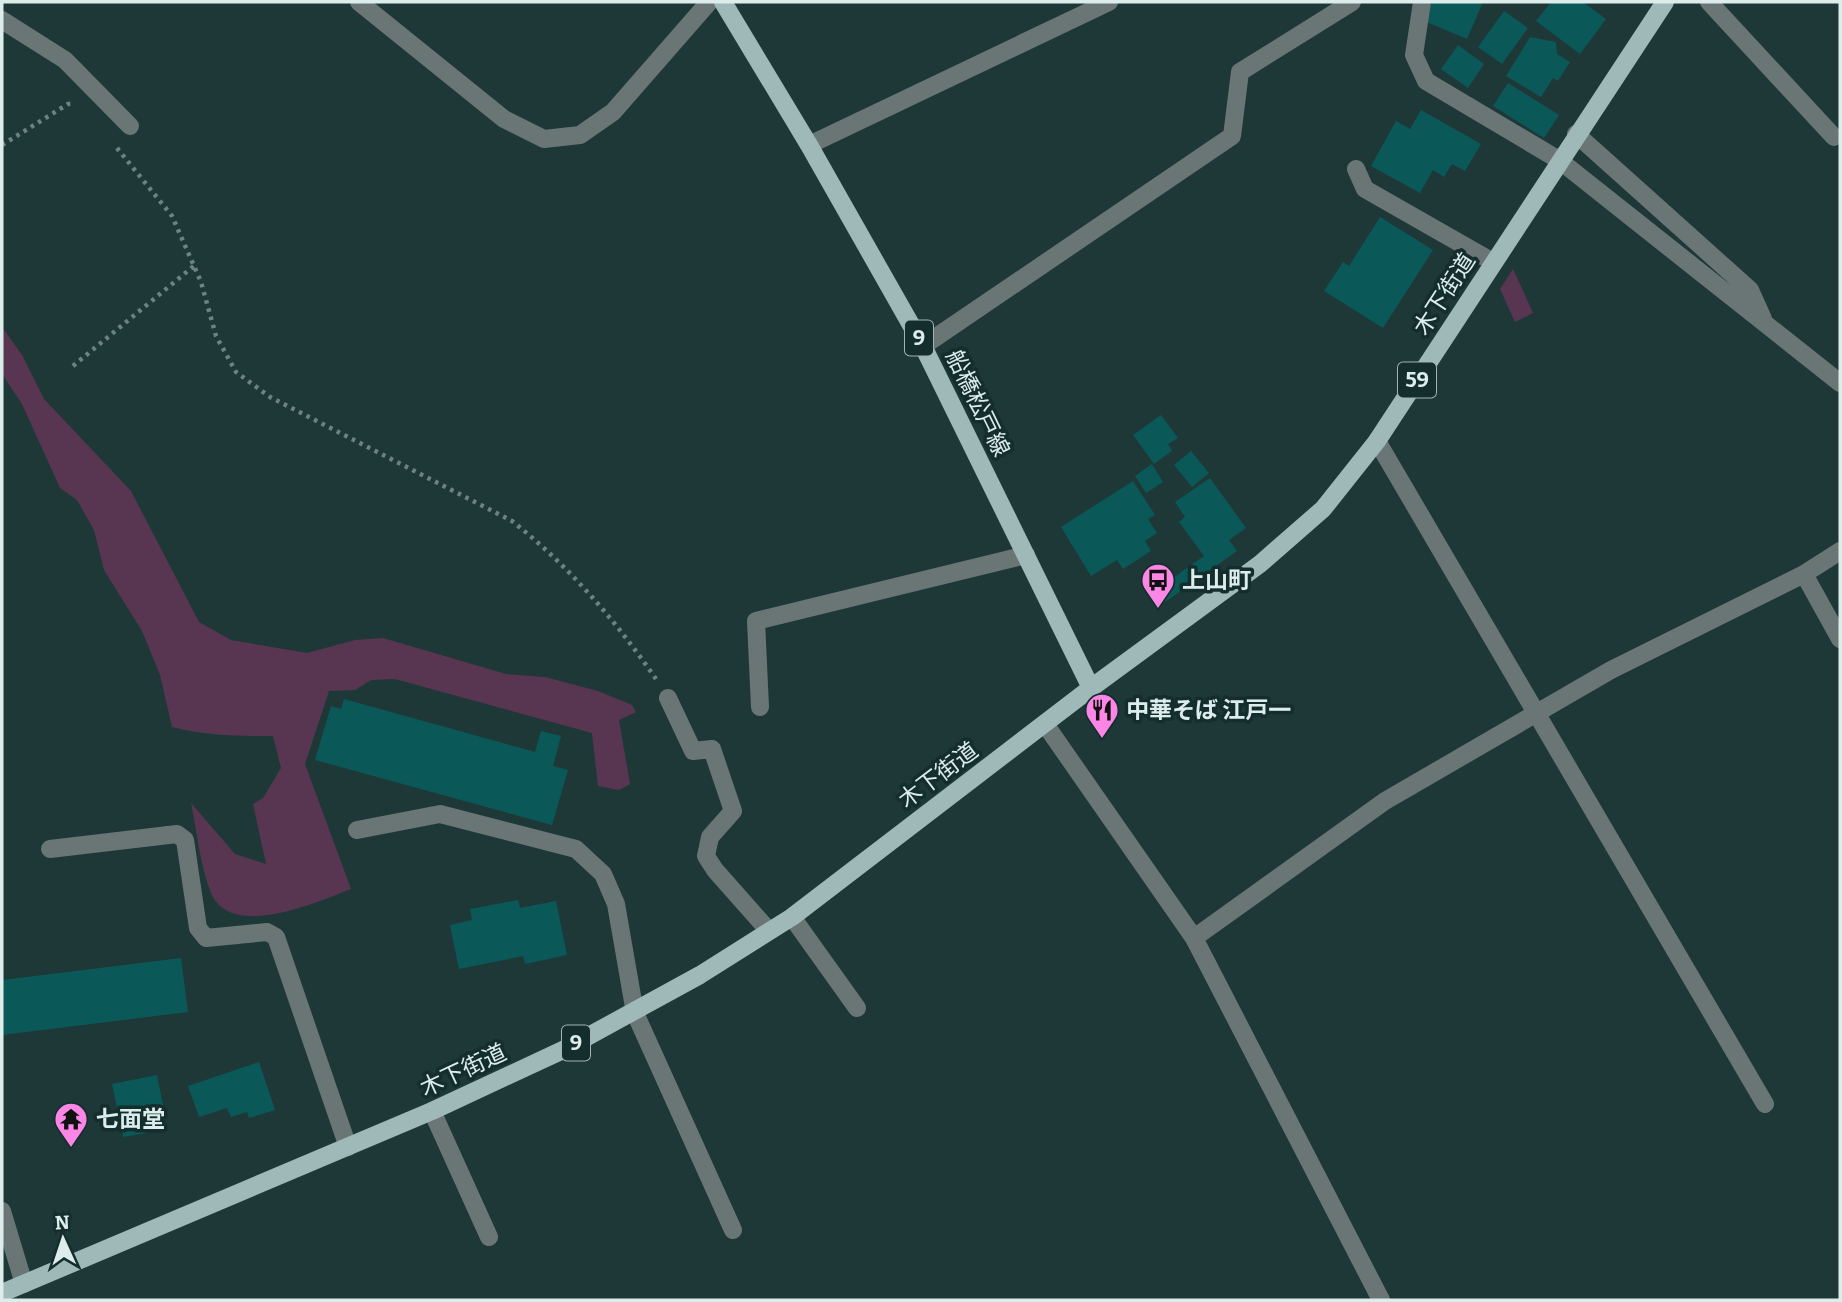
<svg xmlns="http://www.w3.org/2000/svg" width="1842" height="1302" viewBox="0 0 1842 1302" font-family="Bitter,'Noto Sans JP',serif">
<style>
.green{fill:#583651}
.building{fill:#0b5858}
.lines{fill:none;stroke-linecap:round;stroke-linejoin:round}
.path{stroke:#6d8383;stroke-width:4.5;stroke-dasharray:3.5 5;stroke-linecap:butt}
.minor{stroke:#6a7676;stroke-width:18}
.major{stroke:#9fb9b8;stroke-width:18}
.labels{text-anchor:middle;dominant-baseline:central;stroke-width:7;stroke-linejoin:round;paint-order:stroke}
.shield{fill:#142e2e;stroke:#a1b4b3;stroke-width:2}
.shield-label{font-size:21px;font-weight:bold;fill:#ddedec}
.street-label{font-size:23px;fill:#ddedec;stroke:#142e2e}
.poi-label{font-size:23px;font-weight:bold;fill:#ddedec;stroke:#142e2e;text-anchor:start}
</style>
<rect width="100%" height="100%" fill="#1e3838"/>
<path class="green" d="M1513,269L1533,313L1515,322L1500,289Z
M2,327L22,355L44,399L131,491L199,622L231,640L307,653L355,640L383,638L506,674L545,677L598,691L632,705L636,712L619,720L630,784L619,790L598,786L592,733L395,679L371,680L355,690L329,691L305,764L351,889C320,901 231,941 211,893C200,866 197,831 191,803L235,854L266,864L253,804L263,798L281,768L273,736C237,736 207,736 172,727L160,675L142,631L104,570L94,530L77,500L60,488L22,404L2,374Z"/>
<path class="building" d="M1432,2H1483L1467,39L1424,21Z
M1551,2H1583L1606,19L1580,54L1536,21Z
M1504,11L1528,28L1502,64L1478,47Z
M1530,37L1556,42L1557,54L1570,62L1558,81L1553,78L1541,97L1506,76Z
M1458,45L1484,64L1468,88L1441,69Z
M1508,83L1559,115L1544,138L1493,106Z
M1421,110L1481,144L1465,171L1452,164L1444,177L1433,170L1420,193L1371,166L1396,121L1410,129Z
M1380,217L1433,250L1383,328L1324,291L1343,262L1349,266Z
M1161,415L1178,438L1168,444L1172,451L1154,464L1133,435Z
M1191,451L1209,473L1192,487L1174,465Z
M1152,464L1163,482L1146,493L1135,476Z
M1210,478L1246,528L1229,540L1237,551L1165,602L1156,590L1204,556L1179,522L1185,517L1175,502Z
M1133,481L1155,515L1148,519L1157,533L1145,541L1151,551L1123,569L1117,560L1091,576L1061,527Z
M344,699L535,752L541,731L561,736L553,766L568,770L552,825L315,760L331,706L341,709Z
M518,900L520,908L556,901L567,955L525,964L523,956L459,969L450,925L472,920L470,909Z
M181,958L188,1012L2,1035V980Z
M259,1062L275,1110L249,1118L247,1112L231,1117L227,1108L199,1117L188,1086Z
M157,1075L166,1120L145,1125L147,1133L123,1137L112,1084Z"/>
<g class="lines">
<path class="path" d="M2,145L68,104H73
M117,148L172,216L201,282L216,336L236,372L270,397L512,521C569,566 615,620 656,679
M73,366L195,265"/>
<path class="minor" d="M359,2L504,119L544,139L580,135L613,112L709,2
M1422,2L1414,55L1426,81L1559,160L1840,383
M1709,2L1834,137
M2,20L65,60L130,126
M1576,134L1750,290L1763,319
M809,145L1109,2
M1356,169L1365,189L1493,262
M923,346L1232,136L1240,72L1352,2
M1377,441L1765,1104
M1804,574L1840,639
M668,698L693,751L712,749L733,811L710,837L706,856L715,870L769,931
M760,707L756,621L1026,555
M1045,724L1194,938L1381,1300
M357,830L440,814L576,849L603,874L616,904L635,1013L733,1230
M50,849L177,834L185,840L198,928L206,938L267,932L276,937L348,1147
M792,917L857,1008
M1194,938L1385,801L1611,670L1804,574L1840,551
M432,1111L489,1237
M2,1211L24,1284"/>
<path class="major" d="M723,2L809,145L923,346L1091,688
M2,1293L432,1111L563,1050L700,975L792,917L1091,688L1260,564L1323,509L1377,441L1665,2"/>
</g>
<defs>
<symbol id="bus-pin" viewBox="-11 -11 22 30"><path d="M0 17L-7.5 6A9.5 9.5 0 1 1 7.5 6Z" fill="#fb86e5" stroke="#142e2e"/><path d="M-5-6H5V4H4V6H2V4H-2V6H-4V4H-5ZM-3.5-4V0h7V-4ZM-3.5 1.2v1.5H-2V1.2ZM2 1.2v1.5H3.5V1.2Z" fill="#111"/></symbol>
<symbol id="restaurant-pin" viewBox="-11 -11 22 30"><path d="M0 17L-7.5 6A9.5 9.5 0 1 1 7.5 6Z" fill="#fb86e5" stroke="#142e2e"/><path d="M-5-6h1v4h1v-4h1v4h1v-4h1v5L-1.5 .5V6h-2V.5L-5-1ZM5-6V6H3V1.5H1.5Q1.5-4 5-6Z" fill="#111"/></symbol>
<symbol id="temple-pin" viewBox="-11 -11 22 30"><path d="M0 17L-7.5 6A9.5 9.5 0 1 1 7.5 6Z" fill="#fb86e5" stroke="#142e2e"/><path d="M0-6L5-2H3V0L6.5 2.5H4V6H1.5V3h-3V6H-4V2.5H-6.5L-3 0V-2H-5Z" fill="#111"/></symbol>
</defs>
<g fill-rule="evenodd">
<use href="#bus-pin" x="1139" y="561" width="38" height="52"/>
<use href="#restaurant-pin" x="1083" y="691" width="38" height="52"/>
<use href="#temple-pin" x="52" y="1100" width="38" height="52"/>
</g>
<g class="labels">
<g class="shield">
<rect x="905" y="320.5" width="28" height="35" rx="5"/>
<rect x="1398" y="362.5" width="38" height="35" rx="5"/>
<rect x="562" y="1025.5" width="28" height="35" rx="5"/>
</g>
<g class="shield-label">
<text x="919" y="338">9</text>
<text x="1417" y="380">59</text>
<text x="576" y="1043">9</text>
</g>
<g class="street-label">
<text transform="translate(1444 294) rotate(-57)">木下街道</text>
<text transform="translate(978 403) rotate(64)">船橋松戸線</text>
<text transform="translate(938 775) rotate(-37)">木下街道</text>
<text transform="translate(463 1070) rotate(-25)">木下街道</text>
</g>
<g class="poi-label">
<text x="1182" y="580">上山町</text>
<text x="1126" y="710">中華そば 江戸一</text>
<text x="96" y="1119">七面堂</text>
</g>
</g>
<rect width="1842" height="1302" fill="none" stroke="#ddedec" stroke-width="7"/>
<g transform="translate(63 1239) rotate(357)" stroke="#142e2e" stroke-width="5" paint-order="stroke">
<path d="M0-5L12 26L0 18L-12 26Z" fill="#ddedec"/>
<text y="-10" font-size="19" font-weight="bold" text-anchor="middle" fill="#ddedec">N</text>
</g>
</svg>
